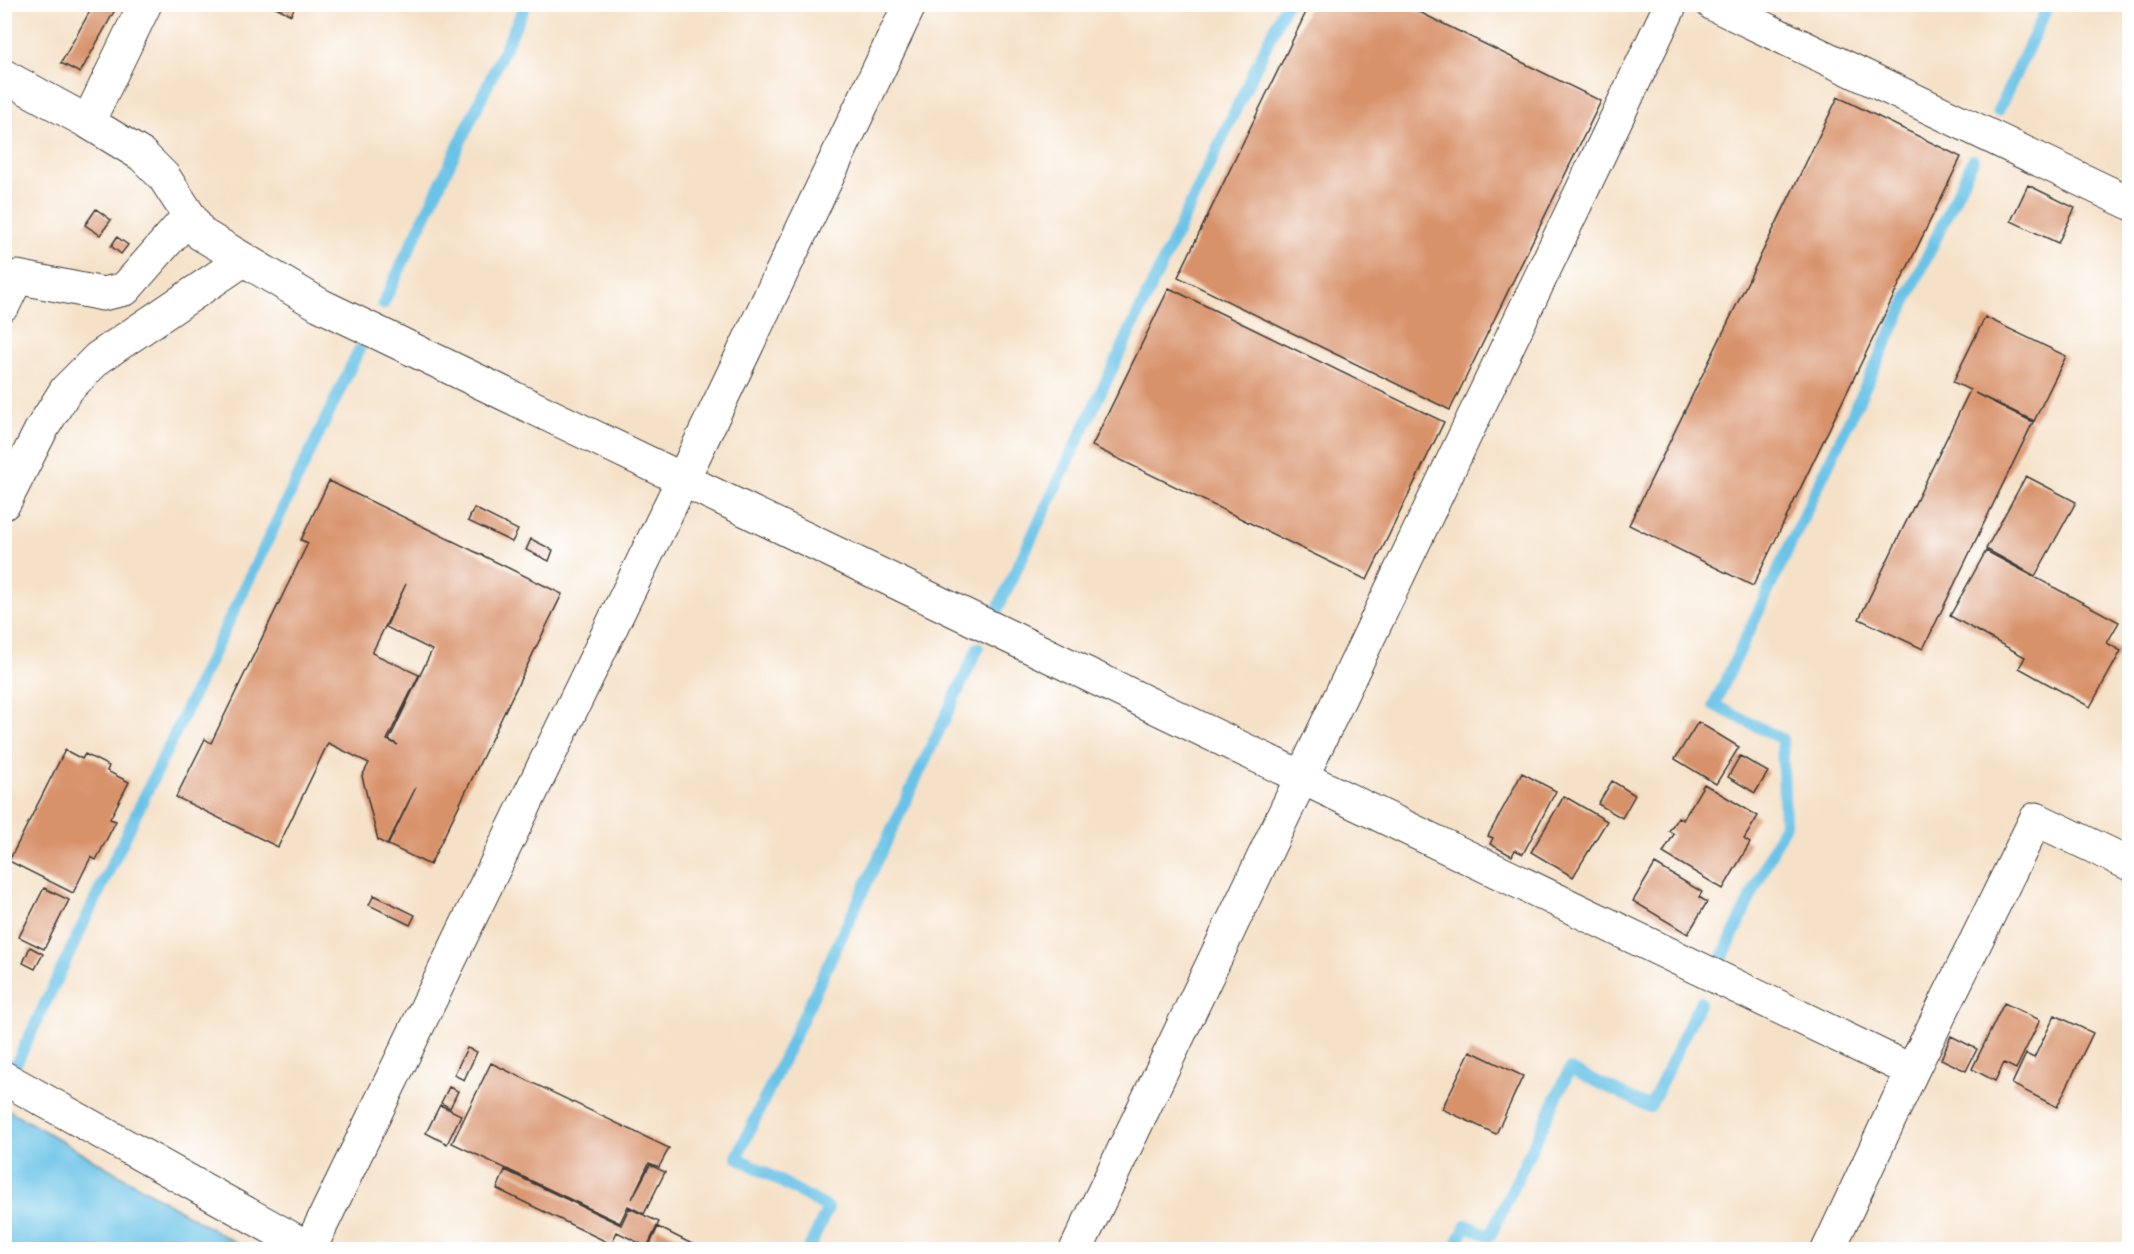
<svg xmlns="http://www.w3.org/2000/svg" width="2134" height="1254" viewBox="0 0 2134 1254" font-family="'Old Standard TT',serif">
<style>
.water{fill:#6ac3e7;stroke:#437082;stroke-width:1.5}
.lines{fill:none;stroke-linecap:round;stroke-linejoin:round}
.stream{stroke:#6ac3e7;stroke-width:12}
.building{fill:#d8926b;fill-rule:evenodd}
.minor-casing{stroke:#3d3a36;stroke-width:35}
.minor{stroke:#fff;stroke-width:33}
</style>
<rect width="100%" height="100%" fill="#fff"/>
<filter id="ink" filterUnits="userSpaceOnUse"><feTurbulence type="fractalNoise" baseFrequency=".0167" numOctaves="2"/><feDisplacementMap in="SourceGraphic" scale="12" xChannelSelector="R" yChannelSelector="G"/><feConvolveMatrix kernelMatrix="1 2 1 2 8 2 1 2 1" color-interpolation-filters="sRGB"/></filter>
<filter id="wash" filterUnits="userSpaceOnUse"><feTurbulence type="fractalNoise" baseFrequency=".008" numOctaves="4" result="noise"/><feDisplacementMap in="SourceGraphic" scale="24" xChannelSelector="R" yChannelSelector="G"/><feGaussianBlur stdDeviation="1.35" result="paint"/><feColorMatrix in="noise" values="0 0 0 0 0 0 0 0 0 0 0 0 0 0 0 0 0 1.4 0 .05"/><feComposite in="paint" operator="in"/></filter>
<g filter="url(#wash)">
<rect width="100%" height="100%" fill="#f5e1c7"/>
<path class="water" d="M5,1108L231,1240L245,1249H5Z"/>
<g class="lines">
<path class="stream" d="M1998,111L2049,4
M383,304L526,4
M997,610L1286,4
M1723,956L1785,824L1782,739L1714,705L1973,160
M17,1062L359,350
M808,1250L828,1208L737,1157L978,648
M1454,1250L1466,1225L1490,1236L1570,1069L1650,1107L1700,1002"/>
</g>
<g id="blocks">
<path class="building" d="M94,4H110L116,8L80,73L61,63Z
M270,4H296L291,15Z
M1310,4H1403L1601,101L1450,410L1178,277Z
M1838,97L1961,157L1753,586L1629,525Z
M2028,185L2075,208L2058,243L2011,221Z
M96,209L111,220L100,235L85,225Z
M117,237L128,245L121,254L111,246Z
M1169,288L1444,422L1367,580L1092,446Z
M1985,317L2066,356L2034,421L1975,393L2033,422L1923,649L1859,619L1970,390L1953,382Z
M2026,476L2076,502L2035,576L1986,549Z
M329,481L562,594L430,865L388,845L416,787L387,845L378,840L362,776L369,763L328,743L278,847L176,797L205,739L211,743L308,543L301,540ZM406,584L386,627L432,650L389,740L398,745L387,740L419,675L372,653Z
M474,508L518,530L512,542L468,521Z
M531,539L553,550L549,561L526,550Z
M1986,551L2119,622L2107,643L2121,651L2090,707L2019,668L2025,657L1950,616Z
M1698,722L1739,747L1716,784L1675,759Z
M65,750L82,759L85,754L109,766L107,771L129,782L110,819L116,821L96,860L91,857L73,893L9,861Z
M1740,756L1768,772L1755,793L1728,777Z
M1522,773L1556,791L1523,854L1515,850L1512,856L1490,844L1493,838L1488,836Z
M1612,781L1635,795L1622,818L1598,804Z
M1704,784L1758,816L1744,839L1750,843L1723,889L1663,853L1674,834L1669,831L1678,817L1683,820Z
M1564,796L1607,821L1573,877L1531,852Z
M1655,864L1702,892L1699,897L1707,902L1688,934L1633,901Z
M44,888L69,900L44,949L19,937Z
M374,895L415,915L410,925L369,905Z
M30,947L43,954L35,969L23,963Z
M2004,1003L2040,1020L2016,1069L2004,1063L1995,1081L1972,1069Z
M2055,1015L2093,1033L2057,1107L2012,1084L2026,1054L2034,1058Z
M1951,1036L1977,1049L1966,1071L1941,1059Z
M467,1048L477,1052L464,1080L454,1075Z
M1470,1051L1523,1076L1496,1134L1442,1109Z
M491,1063L669,1148L659,1167L649,1163L632,1199L650,1165L665,1172L644,1214L628,1206L620,1223L452,1143Z
M449,1087L458,1091L450,1108L441,1103Z
M440,1105L461,1115L447,1144L426,1133Z
M505,1170L621,1225L629,1208L659,1222L647,1247L617,1232L611,1244L497,1189Z
M658,1227L704,1250H647Z"/>
</g>
</g>
<g filter="url(#ink)">
<use href="#blocks" fill-opacity="0" stroke="#3d3a36" stroke-width="1.5"/>
<g class="lines">
<defs>
<path id="minor" d="M1713,4L2130,203
M4,76L88,122L142,155L164,177L201,234L320,305L1912,1071L1828,1250
M88,122L145,4
M4,304L17,277L103,294L125,289L189,216
M4,503L41,430L66,390L98,358L243,260
M1912,1071L2036,819L2130,864
M4,1078L312,1250
M309,1250L682,481L910,4
M1076,1250L1671,4"/>
</defs>
<use href="#minor" class="minor-casing"/>
<use href="#minor" class="minor"/>
</g>
</g>
<rect width="2134" height="1254" fill="none" stroke="#fff" stroke-width="24"/>
</svg>
